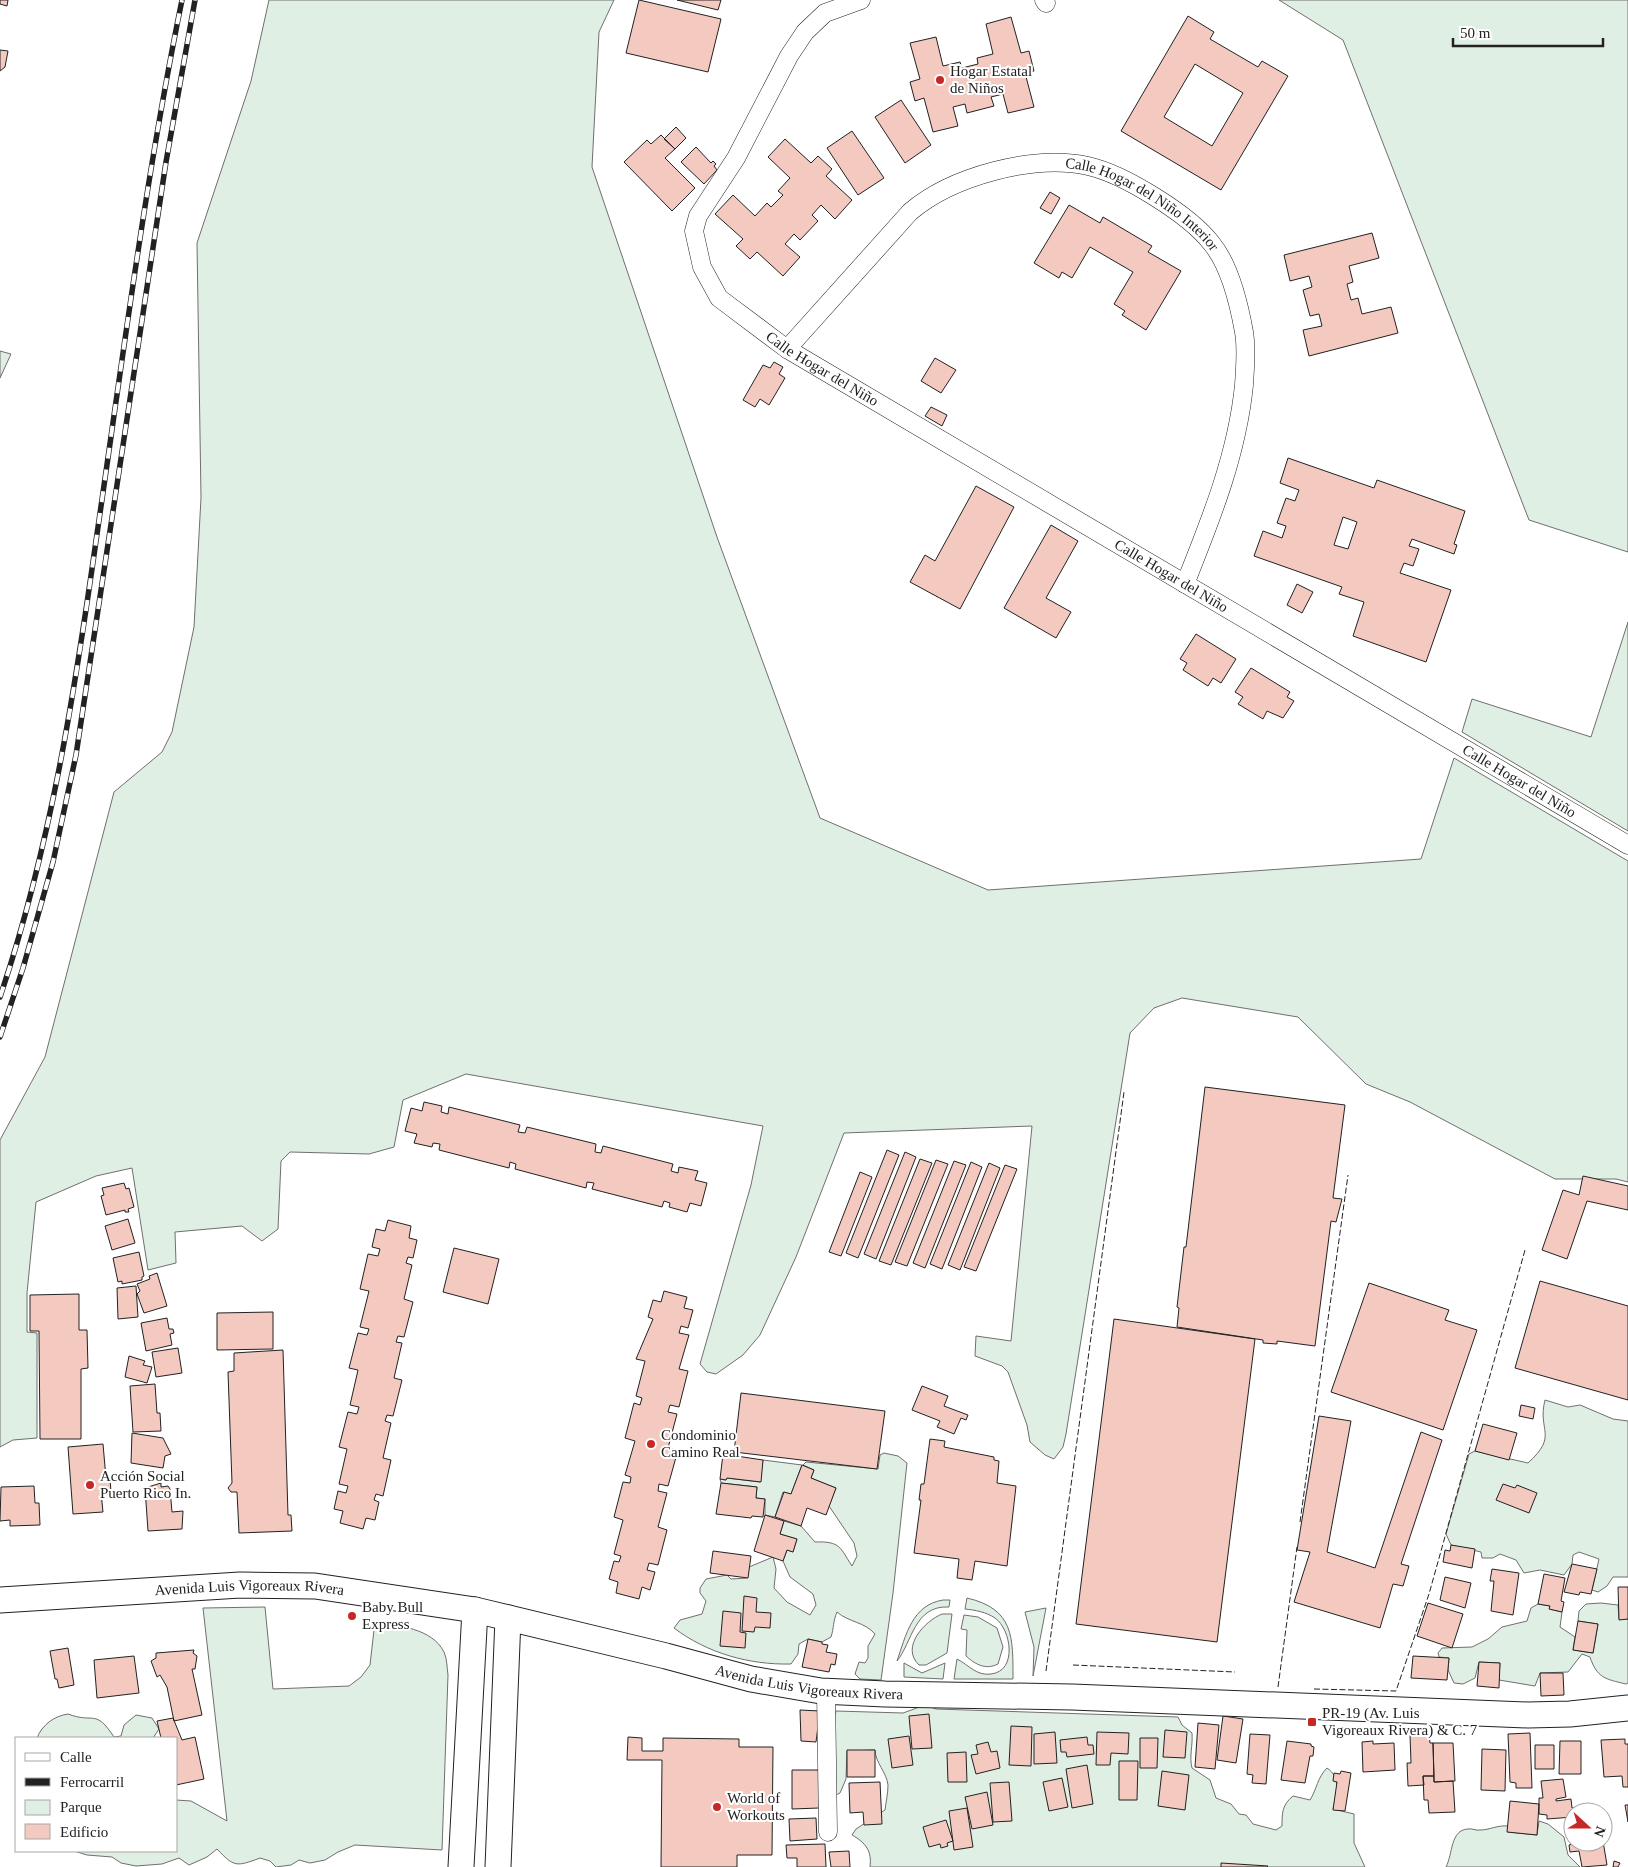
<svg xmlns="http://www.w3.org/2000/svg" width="1628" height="1867" viewBox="0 0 1628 1867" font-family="Georgia,serif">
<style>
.green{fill:#e0efe3;stroke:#6f6f6f}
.building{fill:#f3c9c0;stroke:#222;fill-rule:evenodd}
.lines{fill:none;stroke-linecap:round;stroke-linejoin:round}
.minor-casing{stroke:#222;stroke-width:19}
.secondary-casing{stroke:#222;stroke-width:27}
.minor{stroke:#fff;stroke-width:18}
.secondary{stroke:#fff;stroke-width:25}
.rail-casing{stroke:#222;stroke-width:5.5}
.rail{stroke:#fff;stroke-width:4;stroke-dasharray:11;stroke-linecap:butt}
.fence{stroke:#222;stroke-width:1;stroke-dasharray:6 2.5;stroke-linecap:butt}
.poi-dot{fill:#c62828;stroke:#fff;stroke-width:2}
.labels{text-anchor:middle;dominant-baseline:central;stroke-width:4;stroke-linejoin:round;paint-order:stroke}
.poi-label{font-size:15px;fill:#222;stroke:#fff;text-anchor:start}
.street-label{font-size:15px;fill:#222;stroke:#fff}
</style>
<rect width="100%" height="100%" fill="#fff"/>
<path class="green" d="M269,0H614L599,32L592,167L717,537L820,818L988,890L1421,859L1454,758L1628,861V1182L1616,1179H1555L1410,1102L1366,1084L1298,1017L1182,998L1154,1008L1130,1033L1066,1434L1063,1447L1054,1459L1045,1455L1030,1442L1027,1425L1008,1372L1002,1366L975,1356L976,1336L1011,1341L1032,1126L844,1133L796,1257L760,1335L743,1355L716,1374L707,1372L700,1364L751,1185L763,1126L466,1074L403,1100L394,1147L369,1154L290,1152L281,1161L278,1229L262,1241L242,1226L175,1232L176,1263L148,1270L132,1168L96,1176L36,1202L27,1293V1332L37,1333V1438L13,1440L0,1447V1140L45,1057L114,792L162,752L172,732L194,627L201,498L197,243L251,81Z
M1279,0H1628V552L1529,520L1343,40Z
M0,351L11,354L0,378Z
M1628,622V831L1462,732L1472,699L1591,737Z
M1545,1400L1568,1407L1580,1405L1613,1419L1628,1421V1577H1613L1607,1586L1598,1592L1592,1590L1599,1559L1579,1552L1573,1555L1572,1564L1564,1575L1540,1570L1524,1573L1516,1560L1500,1554L1493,1558H1482L1481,1552L1451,1545L1446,1534L1469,1454L1475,1451L1528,1463C1559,1435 1537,1431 1545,1400Z
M884,1453L898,1456L907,1463L893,1593L881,1680L860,1679L855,1674L859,1662L865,1663L868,1658V1646L875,1634C865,1622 848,1622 837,1612C833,1621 834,1628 831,1637L822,1642L808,1639L799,1644L798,1654L791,1664C749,1665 707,1653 674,1628L680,1620L702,1614L706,1601L700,1593V1588L706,1579L727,1575L731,1579L747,1578L749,1567L773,1557L776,1569L774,1588L787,1602L810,1615L816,1605L813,1594L790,1577L783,1561L787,1550L793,1552L797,1539L780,1534L784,1521L801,1526L815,1542C841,1541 840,1548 852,1566L857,1556L854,1543L829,1506L836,1488L811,1478L814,1470L803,1465L806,1462L878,1469L880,1455Z
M763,1460L802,1465L791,1494L783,1492L775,1517L765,1515V1499L756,1498L757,1487L721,1483L720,1479L726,1480L727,1478L760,1482Z
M967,1598C1014,1609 1013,1637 1013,1679H954L957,1659C969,1665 976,1676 991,1674C1018,1671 1011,1629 995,1618C986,1612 975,1610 965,1609Z
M943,1600H950L949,1607C914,1605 912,1643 897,1661C906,1635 912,1605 943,1600Z
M1601,1603L1618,1605L1619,1619H1628V1683L1626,1684C1605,1679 1597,1678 1590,1657L1582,1654L1568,1672L1540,1673L1535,1686L1499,1680L1500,1663L1479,1662L1475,1678L1463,1684L1454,1683L1448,1670L1449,1658L1439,1657L1438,1653L1442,1648L1472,1647L1488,1639L1502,1627L1527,1621L1531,1608L1538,1604L1550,1606V1609L1562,1612L1560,1627L1575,1637L1573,1650L1593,1653L1598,1624L1578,1621L1579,1611L1586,1604Z
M265,1607L273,1689L349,1686L361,1677L370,1665L375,1621C398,1626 432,1628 444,1652C447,1658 447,1668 448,1675L442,1850L355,1845L338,1852L325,1860L310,1863L299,1860L291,1865L276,1867L270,1861L260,1858C236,1867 234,1867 217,1849L207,1857L189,1865L179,1858L162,1864L136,1866L121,1863L112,1857L87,1855L74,1851H176V1800L191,1801L227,1821L203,1608Z
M1046,1608L1033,1676L1034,1647L1025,1612Z
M942,1614H952L947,1653L926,1665H919C900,1647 925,1621 942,1614Z
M964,1615L978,1617L997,1628L1003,1647L998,1664C986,1670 976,1665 966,1656L967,1630L961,1629Z
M904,1663L922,1673L945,1663L943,1679L904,1677Z
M925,1705L936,1709L1178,1717L1182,1725L1192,1733C1193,1746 1189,1756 1192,1768L1210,1780L1216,1798L1231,1804L1239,1814L1246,1815L1253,1824L1276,1830L1282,1826C1282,1813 1282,1805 1293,1796L1310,1800C1317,1789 1317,1778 1327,1768C1342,1778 1336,1794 1333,1809L1354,1814V1843L1365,1867H870C872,1851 866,1843 852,1835L856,1829L885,1810C886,1802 888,1793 888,1785C887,1773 875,1762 875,1750L847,1751L846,1779L840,1793L836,1795L834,1722L836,1711L903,1713Z
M68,1714C94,1724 95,1708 114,1737L121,1736L124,1725L136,1715L152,1718L159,1729L153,1738H37C42,1725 54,1716 68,1714Z
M1539,1821L1548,1824L1564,1837L1568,1855L1580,1867H1446C1453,1854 1450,1830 1468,1829C1472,1828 1476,1831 1480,1830C1490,1830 1497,1825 1508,1826V1832L1537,1835Z"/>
<path class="building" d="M0,0H8L7,6L0,4Z
M639,0L721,19L708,72L626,53Z
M677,0H721L718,10Z
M1188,16L1214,32L1210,39L1258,67L1262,61L1288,76L1221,190L1121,131ZM1195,64L1243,93L1212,146L1164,117Z
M1011,17L1021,53L1029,51L1034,71L1025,73L1034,107L1008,113L1003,94L991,97L994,106L967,113L965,104L953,107L958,126L933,132L924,98L915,101L910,82L920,79L910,43L936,37L943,66L960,62L962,68L978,64L977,58L993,54L986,24Z
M0,50L8,51L5,67L0,71Z
M901,100L931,145L905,163L875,117Z
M676,127L686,138L675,149L664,139Z
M852,131L884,178L858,195L827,148Z
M661,135L675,149L665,158L695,188L672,211L624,162L647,140L651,144Z
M785,139L811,163L818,156L832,169L826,176L852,200L835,219L821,205L812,215L818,221L800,240L794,234L785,244L800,257L783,276L757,252L750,259L736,246L743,239L715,214L733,195L755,216L767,203L771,207L783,195L778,191L790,178L768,157Z
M696,147L711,163L713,161L716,164L714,166L717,170L704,184L681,162Z
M1050,192L1060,198L1051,214L1040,208Z
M1069,205L1100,223L1103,217L1152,246L1148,252L1181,271L1146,330L1122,315L1125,311L1114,304L1133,272L1090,247L1072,278L1062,272L1059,278L1034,263Z
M1372,233L1379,258L1349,266L1353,282L1347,284L1351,300L1358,298L1362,314L1391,307L1398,333L1309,356L1303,330L1322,326L1319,314L1310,316L1303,290L1312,287L1309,276L1290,281L1284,255Z
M935,358L956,370L941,393L921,381Z
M774,362L783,367L779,374L785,378L769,405L760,399L755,407L743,400L763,365L770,368Z
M931,407L947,415L942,426L925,416Z
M1288,458L1374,488L1377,480L1465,511L1454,544L1457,545L1454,554L1412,539L1409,546L1419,549L1413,566L1404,563L1400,573L1451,590L1426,662L1353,636L1364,602L1339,594L1342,587L1254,556L1263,531L1282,538L1286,526L1277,523L1286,498L1295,501L1299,490L1280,483ZM1343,517L1357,522L1348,549L1334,545Z
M976,486L1014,507L960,609L910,582L925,555L935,561Z
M1051,525L1078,541L1046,598L1071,612L1056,638L1004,608Z
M1297,584L1313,592L1302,613L1287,605Z
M1196,634L1236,659L1221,683L1213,678L1208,686L1183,670L1187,663L1180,659Z
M1251,668L1290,692L1287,697L1294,701L1283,718L1267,711L1263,719L1238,704L1243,697L1235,692Z
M1205,1087L1345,1105L1333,1198L1342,1199L1336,1222L1331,1221L1315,1346L1277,1341V1344L1263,1343V1340L1177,1327L1179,1308L1177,1307L1184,1247H1186Z
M424,1102L442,1106L441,1112L448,1114L449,1107L520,1125L518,1132L525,1133L527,1127L596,1144L595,1152L601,1153L603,1146L673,1164L671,1171L678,1173L679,1167L698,1171L695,1180L707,1183L701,1206L690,1203L687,1212L669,1207L670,1203L664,1201L662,1207L592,1189L594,1183L587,1182L586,1188L515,1169L516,1164L510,1162L509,1168L439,1150L440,1144L433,1143L432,1147L414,1143L417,1134L405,1131L411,1108L422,1111Z
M887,1150L899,1155L858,1258L846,1253Z
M905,1152L916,1157L876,1259L864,1254Z
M920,1159L932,1163L891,1265L879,1261Z
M936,1160L948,1164L907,1266L895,1262Z
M954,1161L966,1165L925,1268L913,1263Z
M971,1162L982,1167L942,1269L930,1264Z
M989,1163L1000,1168L960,1270L948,1265Z
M1005,1165L1017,1169L976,1271L964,1267Z
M860,1172L872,1177L841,1256L829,1252Z
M1583,1176L1628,1186V1210L1587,1201L1567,1259L1542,1250L1563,1190L1579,1195Z
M124,1183L126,1189L129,1188L134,1207L128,1209L129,1212H125V1210L106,1215L101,1196L104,1195L102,1188Z
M128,1219L135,1243L112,1250L105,1226Z
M388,1220L411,1226L409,1238L417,1240L413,1258L408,1257L406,1263L412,1265L404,1299L413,1302L404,1337L398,1336L396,1342L402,1343L394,1378L402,1380L393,1416L387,1415L385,1421L391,1423L383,1458L391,1460L383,1496L376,1494L374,1500L379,1502L375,1520L366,1518L363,1529L340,1523L343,1511L334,1509L338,1491L346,1493L348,1486L339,1484L347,1449L339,1447L348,1412L357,1414L359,1407L350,1405L358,1370L349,1368L358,1333L367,1335L369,1329L360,1327L369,1291L360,1289L368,1254L378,1256L380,1249L372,1247L376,1229L385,1231Z
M454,1248L499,1259L488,1304L443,1292Z
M139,1252L144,1276L142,1277V1280L122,1284V1281L118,1282L113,1258Z
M157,1273L167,1306L144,1313L137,1294L140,1291L137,1284L150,1279L149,1276Z
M1540,1281L1628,1306V1400L1515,1368Z
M1369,1283L1449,1310L1445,1320L1477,1330L1443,1430L1331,1392Z
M136,1286L138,1317L118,1319L117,1288Z
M664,1291L687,1297L684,1308L693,1310L688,1328L681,1326L679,1333L689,1335L679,1369L688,1371L679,1407L670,1405L668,1412L677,1414L668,1448L678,1450L668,1486L659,1484L658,1491L667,1493L658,1527L667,1530L658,1565L649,1563L647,1570L655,1572L650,1590L642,1587L639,1599L616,1593L618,1582L609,1579L614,1561L619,1562L621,1556L614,1554L623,1520L614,1517L623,1482L630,1483L631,1477L625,1475L635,1441L625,1438L634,1403L640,1405L642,1398L636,1396L645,1361L636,1359L653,1319L648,1317L653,1300L661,1302Z
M79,1294V1330H87L88,1368L81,1369V1439H40L39,1331H30V1295Z
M273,1312V1349L217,1350V1313Z
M167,1318L169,1329H173L174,1333L170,1334L172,1345L146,1351L141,1323Z
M1114,1319L1255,1339L1217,1642L1076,1624Z
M178,1348L182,1373L156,1377L152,1352Z
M283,1350L288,1515H291L292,1531L239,1533L237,1492H231L228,1488L232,1483L228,1372L234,1371V1353Z
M129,1356L145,1361L143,1365L152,1367L147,1383L125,1377Z
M155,1384L157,1413H160L161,1431L133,1432L130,1386Z
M922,1386L948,1396L944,1406L968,1415L966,1420L961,1418L954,1434L937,1427L940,1421L912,1410Z
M741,1393L885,1411L877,1469L734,1452Z
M1521,1405L1535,1408L1533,1419L1519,1416Z
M1319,1416L1351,1421L1327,1552L1375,1568L1421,1432L1442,1440L1401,1564L1409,1566L1403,1586L1393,1584L1380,1628L1294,1602L1310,1552L1297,1550Z
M1483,1424L1517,1433L1509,1460L1475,1451Z
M132,1433L163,1438L171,1454L165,1456L163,1468L131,1463Z
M930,1439L945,1441L944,1447L994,1457V1460L999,1461L997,1483L1016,1486L1007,1566L975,1561L972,1580L957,1578L959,1559L914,1553L921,1500H919L921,1484H924Z
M103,1444L106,1478H110L111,1492H101L103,1512L73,1514L68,1447Z
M723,1454L763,1460L761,1482L727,1478L726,1480L720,1479Z
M802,1465L814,1470L811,1478L836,1488L826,1515L807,1508L801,1526L775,1517L784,1492L791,1494Z
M161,1483V1487L168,1486L170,1489L172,1512L183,1511L182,1529L148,1531L145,1488Z
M721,1483L757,1487L756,1498L765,1499L763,1517L752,1516L751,1518L716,1514Z
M1503,1484L1515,1488L1517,1485L1537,1493L1529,1513L1496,1500Z
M34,1486L35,1503H39L40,1525L10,1526V1520L0,1521L1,1487Z
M765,1515L784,1521L780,1534L797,1539L793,1552L787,1550L783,1561L754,1551Z
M1451,1545L1475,1549L1472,1568L1443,1562L1445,1550L1450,1551Z
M713,1551L751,1556L748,1578L710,1573Z
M1572,1564L1597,1569L1591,1594L1580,1592L1579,1595L1564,1592Z
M1492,1569L1519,1573L1513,1615L1491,1611L1494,1581H1490Z
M1544,1574L1565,1578L1561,1601L1564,1602L1562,1612L1549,1609L1550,1606L1538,1604Z
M1445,1577L1471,1583L1465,1608L1440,1600Z
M1618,1587H1628V1619L1619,1620Z
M744,1596L757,1598L756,1612L771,1613L770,1628L755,1627L754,1632L742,1631Z
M1428,1603L1463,1614L1452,1648L1417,1636Z
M723,1611L741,1613L740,1632L746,1633L745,1648L720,1646Z
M1578,1621L1598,1624L1593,1653L1573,1650Z
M808,1639L822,1642V1644L828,1645L826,1652L837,1654L835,1665L831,1664L829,1672L802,1667Z
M68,1648L74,1685L59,1688L57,1679H55L50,1651Z
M194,1650L193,1653L197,1656L195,1669H192L202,1715L174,1721L167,1687L160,1675L157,1677L151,1661L156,1658V1653Z
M134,1656L139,1693L97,1698L94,1660Z
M1413,1656L1449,1658L1447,1680L1411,1678Z
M1479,1662L1500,1663L1499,1688L1477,1686Z
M1540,1673H1563L1564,1695L1541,1696Z
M800,1710L820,1711L816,1742L801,1741Z
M929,1714L932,1748L912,1749L909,1716Z
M1223,1716L1243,1719L1236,1763L1217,1760Z
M173,1718L182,1740L195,1737L204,1779L176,1785V1738H161L157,1721Z
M1198,1723L1219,1725L1215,1769L1195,1767Z
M1011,1726L1032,1727L1031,1766L1009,1765Z
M1165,1730L1187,1732L1185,1758L1163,1757Z
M1055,1732L1057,1763L1034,1764V1734Z
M1097,1732L1129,1733L1128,1754L1111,1753L1110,1765H1096Z
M1530,1733L1532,1788H1516V1783L1510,1782L1508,1734Z
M1250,1734L1270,1735L1266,1784L1252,1783L1253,1775L1247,1774Z
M1429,1734L1430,1743H1433L1434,1776H1423L1424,1785L1408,1786L1407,1763H1411L1410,1735Z
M909,1736L913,1765L892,1768L888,1739Z
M628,1737L642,1738V1751H663V1738L739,1739V1747H773L772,1855H737V1867H661L662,1760H627Z
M1087,1737L1088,1745H1093L1094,1754L1067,1757L1066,1752H1061L1060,1740Z
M1140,1738H1158L1157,1768H1140Z
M1625,1739V1744H1628V1787H1623L1622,1776L1604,1777L1601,1740Z
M1287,1741L1311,1744V1746L1314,1747L1313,1756H1310L1305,1783L1281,1780Z
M1373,1741V1744L1394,1743L1395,1770L1363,1772L1362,1742Z
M1560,1741H1581V1774H1559Z
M988,1742L991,1752L997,1751L1000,1768L976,1774L971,1755L978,1754L976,1745Z
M1433,1743H1453L1455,1781L1434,1782Z
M1535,1745H1554V1769H1535Z
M1482,1749L1506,1750L1505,1791L1481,1790Z
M847,1750H875V1777H847Z
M966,1752L967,1782H948L947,1753Z
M1119,1761H1138L1137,1800H1119Z
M1087,1765L1093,1804L1072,1808L1066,1769Z
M792,1770H819V1808L792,1809Z
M1162,1771L1189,1775L1185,1810L1158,1806Z
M1341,1771L1351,1773L1345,1811L1333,1810L1337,1782L1333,1781L1334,1773L1340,1774Z
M1423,1776H1434V1782L1453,1781L1455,1812L1429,1813L1428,1800H1424Z
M1062,1778L1068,1807L1049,1811L1043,1782Z
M1563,1779L1566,1797L1556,1799V1801L1571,1799L1572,1808L1578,1807L1579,1812H1573V1817L1547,1819V1815L1539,1814V1798H1543L1541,1781Z
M880,1782L882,1824L864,1825L863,1812L850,1813L849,1783Z
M1009,1782L1012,1821L993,1822L990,1783Z
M987,1792L993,1825L972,1829L965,1797Z
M1510,1801L1539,1804L1537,1835L1507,1832Z
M1625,1805H1628V1822Z
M967,1808L973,1847L954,1850L949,1811Z
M816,1818L817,1839L790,1841L789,1819Z
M946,1820L953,1841L947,1843L948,1846L941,1848L940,1844L929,1847L923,1827Z
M1603,1841L1607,1865L1582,1867L1579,1851L1570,1852L1569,1845L1579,1842Z
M825,1844L826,1867H797V1858H787L786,1845Z
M849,1851L850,1867H831L829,1852Z
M1614,1861L1620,1863L1618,1867H1613Z
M1221,1863L1268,1866L1267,1867H1221Z"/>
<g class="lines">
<defs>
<g id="minor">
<path id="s1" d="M861,0L825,13L805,32L789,56L736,158L698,216L694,231L702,267L719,298L787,349L1628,845"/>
<path d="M1044,0L1046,3"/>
<path id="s2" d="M787,349L910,212C952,176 1034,154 1088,166C1124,174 1190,215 1212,244C1230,266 1239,304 1244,332C1247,349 1245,368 1244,385C1237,455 1211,519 1185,584"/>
<path d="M826,1691L828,1832"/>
</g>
<g id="secondary">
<path id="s3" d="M0,1600L240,1585L315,1586L475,1610L666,1656L751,1679L821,1691L885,1694L1072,1697L1528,1715L1570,1714L1628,1708"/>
<path d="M461,1867L475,1610"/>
<path d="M498,1867L508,1618"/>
</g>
</defs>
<use href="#minor" class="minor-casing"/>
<use href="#secondary" class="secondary-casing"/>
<use href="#minor" class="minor"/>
<use href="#secondary" class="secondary"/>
<defs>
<path id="rail" d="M0,997C51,846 75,690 97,534C123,356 146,176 182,0
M0,1037L23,968L53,862L76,755L166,162L195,0"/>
</defs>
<use href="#rail" class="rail-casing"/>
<use href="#rail" class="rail"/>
<path class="fence" d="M1300,1522L1348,1175
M1073,1665L1235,1672
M1046,1671L1124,1092
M1278,1687L1297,1547
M1314,1689L1396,1691L1429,1594L1525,1250"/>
</g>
<g class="poi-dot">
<circle cx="940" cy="80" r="5"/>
<circle cx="651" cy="1444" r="5"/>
<circle cx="90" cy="1485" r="5"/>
<circle cx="352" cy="1616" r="5"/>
<rect x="1307" y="1717" width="10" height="10" rx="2.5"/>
<circle cx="717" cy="1807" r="5"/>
</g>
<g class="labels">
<g class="poi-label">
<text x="950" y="71">Hogar Estatal<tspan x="950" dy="17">de Niños</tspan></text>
<text x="661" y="1435">Condominio<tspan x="661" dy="17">Camino Real</tspan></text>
<text x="100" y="1476">Acción Social<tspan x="100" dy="17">Puerto Rico In.</tspan></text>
<text x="362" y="1607">Baby Bull<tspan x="362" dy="17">Express</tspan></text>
<text x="1322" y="1713">PR-19 (Av. Luis<tspan x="1322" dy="17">Vigoreaux Rivera) &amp; C. 7</tspan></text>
<text x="727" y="1798">World of<tspan x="727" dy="17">Workouts</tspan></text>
</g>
<g class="street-label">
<text stroke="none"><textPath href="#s2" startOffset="439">Calle Hogar del Niño Interior</textPath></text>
<text stroke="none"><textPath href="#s1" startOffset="492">Calle Hogar del Niño</textPath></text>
<text stroke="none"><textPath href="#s1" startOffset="898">Calle Hogar del Niño</textPath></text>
<text stroke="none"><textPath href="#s1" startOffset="1302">Calle Hogar del Niño</textPath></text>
<text stroke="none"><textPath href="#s3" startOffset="250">Avenida Luis Vigoreaux Rivera</textPath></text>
<text stroke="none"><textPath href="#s3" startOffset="820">Avenida Luis Vigoreaux Rivera</textPath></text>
</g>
</g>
<rect x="15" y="1737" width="162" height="115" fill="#ffffff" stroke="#a7a7a7"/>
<rect x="25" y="1753" width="25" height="8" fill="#ffffff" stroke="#a7a7a7"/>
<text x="60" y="1762" font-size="15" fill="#222222">Calle</text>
<rect x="25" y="1778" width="25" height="8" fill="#222222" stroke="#a7a7a7"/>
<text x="60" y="1787" font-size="15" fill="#222222">Ferrocarril</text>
<rect x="25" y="1800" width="25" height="15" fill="#e0efe3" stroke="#a7a7a7"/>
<text x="60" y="1812" font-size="15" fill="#222222">Parque</text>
<rect x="25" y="1824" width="25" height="15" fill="#f3c9c0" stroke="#a7a7a7"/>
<text x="60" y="1837" font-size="15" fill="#222222">Edificio</text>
<g transform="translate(1588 1827) rotate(111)"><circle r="24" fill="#ffffff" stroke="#a7a7a7"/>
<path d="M0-4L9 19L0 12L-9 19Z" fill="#c62828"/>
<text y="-8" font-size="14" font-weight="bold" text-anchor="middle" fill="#222222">N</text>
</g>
<path d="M1453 38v8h150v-8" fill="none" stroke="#222222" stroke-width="2.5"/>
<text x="1460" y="38" font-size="15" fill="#222222" stroke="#ffffff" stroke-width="4" paint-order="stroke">50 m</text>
</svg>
